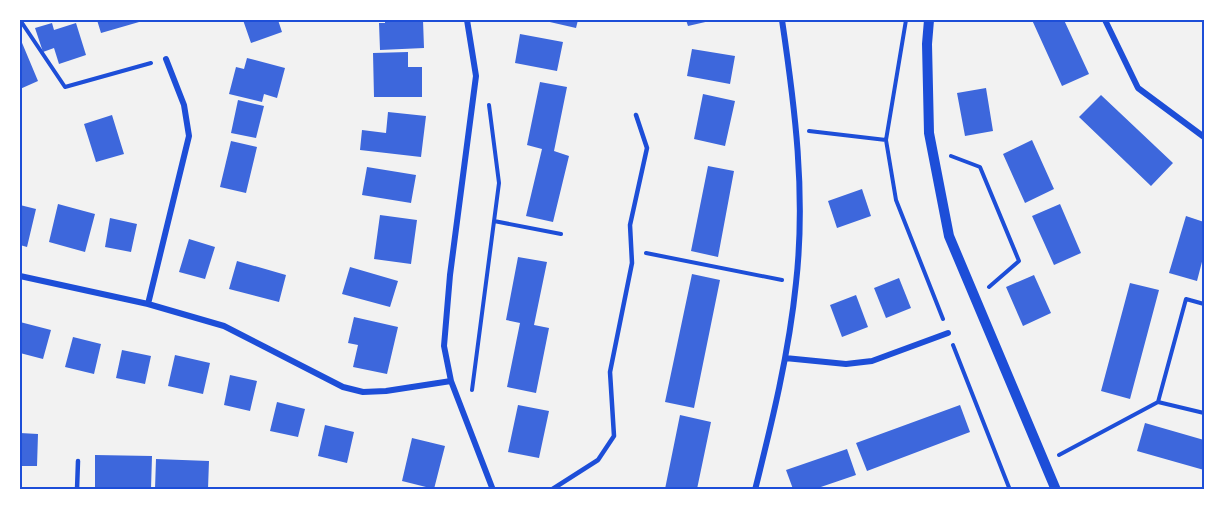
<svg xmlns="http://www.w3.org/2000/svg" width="1224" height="509" viewBox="0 0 1224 509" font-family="'Source Sans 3',sans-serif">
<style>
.building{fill:#3d67dc}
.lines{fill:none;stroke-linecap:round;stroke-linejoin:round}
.path{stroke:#1d4ed8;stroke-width:4}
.service{stroke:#1d4ed8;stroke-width:4.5}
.minor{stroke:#1d4ed8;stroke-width:6}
.tertiary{stroke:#1d4ed8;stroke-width:10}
.neatline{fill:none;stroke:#1d4ed8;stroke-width:2}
</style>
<rect width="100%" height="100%" fill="#f2f2f2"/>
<path class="building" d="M97,20H146L101,33Z
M243,20H278L282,32L251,43Z
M385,20H423L424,48L380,50L379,23H385Z
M541,20H578L576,28Z
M686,20H714L688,26Z
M1032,20H1064L1089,74L1062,86Z
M52,23L54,30L76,23L86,55L59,64L54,48L43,52L35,28Z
M520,34L563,42L557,71L515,63Z
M20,38L38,81L20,89Z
M692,49L735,56L730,84L687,76Z
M408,52V67H422V97H374L373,53Z
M247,58L285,68L277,98L264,94L262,102L229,94L236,67L244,69Z
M540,82L567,87L554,151L569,156L553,222L526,216L542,149L527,145Z
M986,88L993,131L965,136L957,93Z
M703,94L735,101L725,146L694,139Z
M1101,95L1173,163L1151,186L1079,117Z
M238,100L264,106L256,138L231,133Z
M388,112L426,116L421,157L360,150L362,130L386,133Z
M112,115L124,154L96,162L84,124Z
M1032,140L1054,189L1025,203L1003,154Z
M231,141L257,147L246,193L220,187Z
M708,166L734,171L718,257L691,251Z
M367,167L416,175L411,203L362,195Z
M862,189L871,216L837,228L828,201Z
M58,204L95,214L85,252L49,242Z
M1060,204L1081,253L1054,265L1032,216Z
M20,205L36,209L27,247L20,245Z
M380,215L417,220L411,264L374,259Z
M1186,216L1204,222V254L1197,281L1169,273Z
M110,218L137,224L131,252L105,247Z
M189,239L215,247L205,279L179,272Z
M518,257L547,262L534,325L549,328L536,393L507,387L520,323L506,320Z
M237,261L286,275L279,302L229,289Z
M350,267L398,281L390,307L342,294Z
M692,274L720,280L694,408L665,402Z
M1034,275L1051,313L1023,326L1006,287Z
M899,278L911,308L886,318L874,288Z
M1130,283L1159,290L1130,399L1101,391Z
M856,295L868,327L842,337L830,305Z
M354,317L398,327L387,374L353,367L358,345L348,343Z
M20,322L51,330L43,359L20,353Z
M73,337L101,344L94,374L65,367Z
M122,350L151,356L145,384L116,378Z
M175,355L210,363L203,394L168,386Z
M230,375L257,381L250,411L224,405Z
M277,402L305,409L298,437L270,431Z
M518,405L549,411L539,458L508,452Z
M960,405L970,432L867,471L856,443Z
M680,415L711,422L697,489H665Z
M1145,423L1204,440V470L1137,451Z
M325,425L354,432L347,463L318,456Z
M20,433L38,434L37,466H20Z
M412,438L445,446L434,489L402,481Z
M847,449L856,475L815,489H793L786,470Z
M95,455L152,456L151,489H95Z
M156,459L209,461L208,489H155Z"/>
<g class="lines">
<path class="path" d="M20,20L65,87L151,63
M906,20L886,140L896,200L943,319
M809,131L886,140
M951,156L980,167L1019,261L989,287
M494,221L561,234
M646,253L782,280
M953,345L1010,490
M472,390L499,183L489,105
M1158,402L1204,413
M1059,455L1158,402L1186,299L1204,304"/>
<path class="service" d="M77,490L78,461
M551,490L598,460L614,436L610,372L632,263L630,225L647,148L636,115"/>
<path class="minor" d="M467,20L476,76L450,275L444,346L451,381L493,490
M1105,20L1138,88L1204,137
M20,276L148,304L224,326L343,387L363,392L386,391L451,381
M148,304L189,136L184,105L166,59
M785,358L846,364L872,361L948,333
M755,490C772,422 789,353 796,283C806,194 795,108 782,20"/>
<path class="tertiary" d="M929,20L927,44L929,133L949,236L1056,490"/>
</g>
<rect width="1224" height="509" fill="none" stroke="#ffffff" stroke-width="42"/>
<rect x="21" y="21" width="1182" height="467" class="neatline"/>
</svg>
